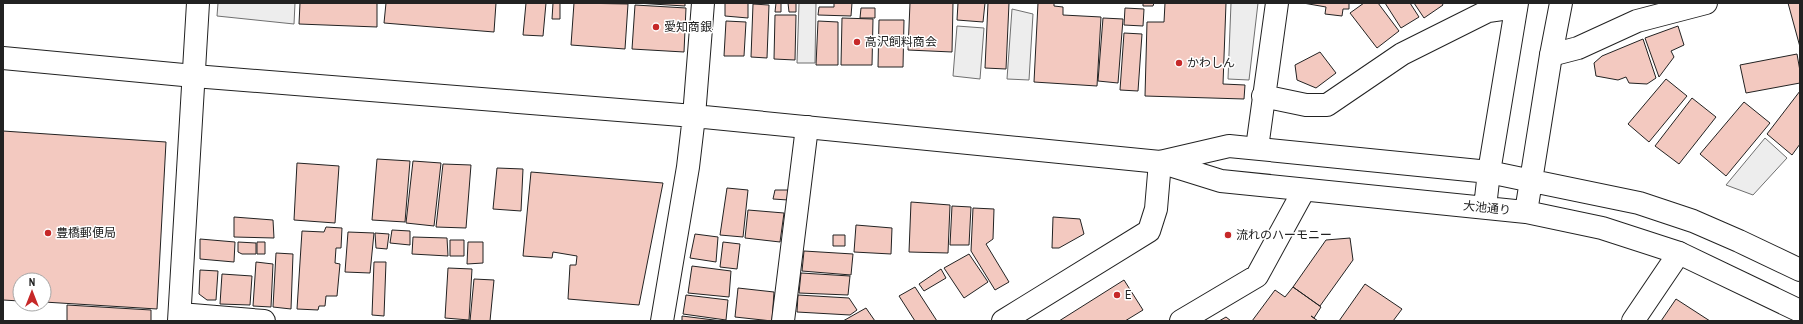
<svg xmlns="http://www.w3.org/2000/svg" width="1803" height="324" viewBox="0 0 1803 324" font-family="'Archivo Narrow','Noto Sans JP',sans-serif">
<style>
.parking{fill:#ededed;stroke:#6f6f6f}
.building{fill:#f3c9c0;stroke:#222}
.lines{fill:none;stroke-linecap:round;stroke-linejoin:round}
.street-casing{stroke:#222;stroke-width:24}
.secondary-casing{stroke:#222;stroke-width:24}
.street{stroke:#fff;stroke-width:22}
.secondary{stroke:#fff;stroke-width:22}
.poi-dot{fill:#c62828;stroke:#fff;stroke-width:1.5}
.labels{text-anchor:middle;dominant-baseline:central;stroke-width:3;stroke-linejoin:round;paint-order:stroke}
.poi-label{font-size:12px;fill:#222;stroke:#fff;text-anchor:start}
.street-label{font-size:12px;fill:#222;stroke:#fff}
</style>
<rect width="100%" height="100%" fill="#fff"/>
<path class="parking" d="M218,3H295L294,24L217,16Z
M799,3H816L815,63H797Z
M1231,3H1258L1249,80L1228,79Z
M1012,9L1033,14L1029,80L1007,79Z
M957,26L984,28L980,79L953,76Z
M1765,138L1787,158L1753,195L1726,185Z"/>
<path class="building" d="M300,3H377V27L299,24Z
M386,3H496L494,32L384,23Z
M526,3H546L543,36L523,35Z
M553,3H560V19H552Z
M574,3L628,4L625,49L571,45Z
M636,3H685V6Z
M725,3H748V18L725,16Z
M776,3H781V12H775Z
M788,3H796V12H789Z
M834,3H852L851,16L818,15L819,7H834Z
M910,3H953L952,52L908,50Z
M958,3H985L983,22L957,20Z
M988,3H1009L1006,69L985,68Z
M1038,3H1054V6L1063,7V15L1101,17L1097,86L1034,82Z
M1143,3H1154L1153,6H1143Z
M1165,3H1226L1223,84L1245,85L1244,99L1145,96L1147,22H1164Z
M1303,3H1349V9H1343L1342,16L1325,14L1326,7Z
M1364,3H1378L1399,31L1377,48L1350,13Z
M1385,3H1410L1419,17L1401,28Z
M1414,3H1442L1443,5L1424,18Z
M1788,3H1800V47Z
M753,4L769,5L767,58L751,57Z
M635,5L686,8L684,52L632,49Z
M861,8H875V18H860Z
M1125,8L1144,9L1143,26L1124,25Z
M775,15H796L795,60L774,59Z
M842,18L873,19L872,65H841Z
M1103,18L1123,19L1118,83L1098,81Z
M879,20H904L903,67H878Z
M726,21L746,22L744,56H724Z
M818,21L838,22V65H816Z
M1678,26L1684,45L1671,51L1674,57L1659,77L1645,38Z
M1124,33L1142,34L1138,91L1120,90Z
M1643,39L1656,78L1647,84L1629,83L1626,77L1618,80L1596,76L1594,63L1602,56Z
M1320,52L1336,73L1316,88L1297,80L1295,65Z
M1797,54L1800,71V83L1746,93L1740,65Z
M1666,79L1687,96L1649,142L1628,124Z
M1800,91V144L1792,155L1767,134Z
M1692,98L1716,117L1679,164L1655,146Z
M1744,102L1770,123L1726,176L1700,154Z
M3,131L166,142L157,309L44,302V280H20V301L3,300Z
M377,159L410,161L405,222L372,220Z
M413,161L441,163L434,226L406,223Z
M297,163L339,166L335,223L294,220Z
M443,164L471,165L466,228L436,227Z
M497,168L523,169L521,211L493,209Z
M531,172L663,183L639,305L568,299L570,265H576L577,256L553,252L552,258L523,256Z
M727,188L748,190L743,237L720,235Z
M775,190H790L788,200L773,199Z
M911,202L950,205L948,253L909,252Z
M952,206L971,207L969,245H950Z
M973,208L994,209L993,239L986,244L1009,282L995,290L971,251Z
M748,210L784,213L780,242L745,238Z
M234,217L273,220L274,238L234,237Z
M1053,217L1080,219L1084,234L1059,248H1052Z
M856,225L892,228L891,254L854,252Z
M326,227L342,228L341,248H336L335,263L340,264L337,296H326L325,306H319L318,310L297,309L302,231L324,232Z
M392,230L410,231V245L390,243Z
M348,232L374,233L370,273L345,272Z
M375,233L389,234L387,249L376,248Z
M695,234L718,237L716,262L690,258Z
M833,235H845V246H833Z
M413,237L447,238L448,256L412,254Z
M1350,238L1353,260L1320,306L1293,287L1326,240Z
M200,239L235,242L234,262L200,259Z
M450,240H464V256H450Z
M238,242L256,243V254H242L238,252Z
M257,242H265V254H257Z
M468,242H483V263L467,264Z
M723,242L740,244L737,269L720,267Z
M804,251L853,254L851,275L802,271Z
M276,253L293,254L291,309L273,307Z
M969,254L988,282L964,298L944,268Z
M256,262L273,264L271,307L253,306Z
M374,262H386L384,316L372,315Z
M692,266L731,271L729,297L688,293Z
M448,268L472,269L469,320L445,318Z
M941,269L946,278L924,291L919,284Z
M200,270L218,271L216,300H207L199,294Z
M801,273L850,276L848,295L799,293Z
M222,274L252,276L250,305L220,304Z
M474,279L494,280L490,321H470Z
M1124,280L1143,310L1125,321H1059Z
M1365,284L1402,309L1393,321H1339Z
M915,287L937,321H915L899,296Z
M1293,287L1321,307L1314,318L1311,316L1318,321H1252L1275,290L1285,297Z
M738,288L774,292L772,321L735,317Z
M686,295L728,300L726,320L683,314Z
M798,295L849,298L857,310L850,315L797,312Z
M1676,299L1710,321H1661Z
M67,305L151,310V321H67Z
M866,308L875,321H843Z
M682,316L722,321H682Z
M1226,317L1231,321H1219Z"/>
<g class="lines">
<defs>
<path id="street" d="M1551,55L1578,48L1637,21L1706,3
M1263,96L1306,105H1327L1402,54L1488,11L1516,7
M1257,148L1277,3
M180,314L264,321
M179,321L198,3
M783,321L807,127
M1003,321L1149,231L1156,209L1160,162
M1181,321L1257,276L1304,190
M1633,321L1679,253"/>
<path id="secondary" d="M3,58L194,76L694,116L1160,162L1229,146L1489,172L1639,203L1693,221L1739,241L1800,270
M1160,162L1221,181L1526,212L1602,228L1679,253L1800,311
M1485,207L1489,172L1517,3
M1526,212L1551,55L1561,3
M662,321L688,167L694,116L703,3"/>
</defs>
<use href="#street" class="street-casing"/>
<use href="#secondary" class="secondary-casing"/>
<use href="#street" class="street"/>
<use href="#secondary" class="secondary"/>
</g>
<g class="poi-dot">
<circle cx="656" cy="27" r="4"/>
<circle cx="857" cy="42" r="4"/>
<circle cx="1179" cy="63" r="4"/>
<circle cx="48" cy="233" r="4"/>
<circle cx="1228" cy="235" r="4"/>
<circle cx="1117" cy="295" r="4"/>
</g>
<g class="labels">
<g class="poi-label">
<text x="664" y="27">愛知商銀</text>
<text x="865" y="42">高沢飼料商会</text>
<text x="1187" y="63">かわしん</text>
<text x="56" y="233">豊橋郵便局</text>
<text x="1236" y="235">流れのハーモニー</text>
<text x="1125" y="295">E</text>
</g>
<g class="street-label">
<text transform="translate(1487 208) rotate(6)">大池通り</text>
</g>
</g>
<rect width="1803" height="324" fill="none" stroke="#222222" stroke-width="8"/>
<g transform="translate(32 292)"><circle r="19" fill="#ffffff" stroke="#a7a7a7"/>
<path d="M0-3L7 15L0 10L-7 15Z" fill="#c62828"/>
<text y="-6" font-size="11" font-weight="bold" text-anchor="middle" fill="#222222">N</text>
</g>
</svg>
